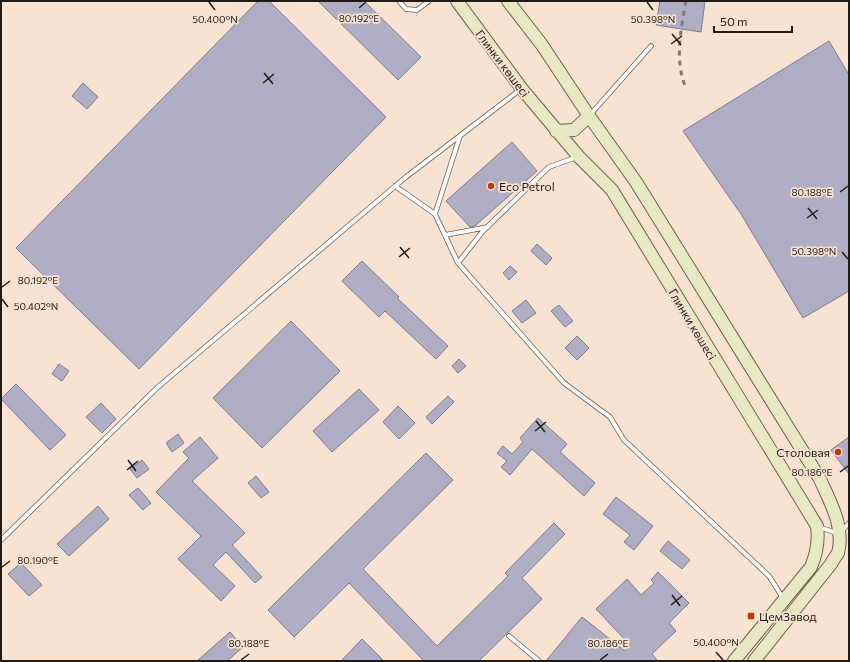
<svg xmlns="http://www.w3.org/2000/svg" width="850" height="662" viewBox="0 0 850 662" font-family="Commissioner,sans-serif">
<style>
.building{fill:#afaec5;stroke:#7b7a90}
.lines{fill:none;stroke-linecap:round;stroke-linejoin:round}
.service-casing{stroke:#705e4f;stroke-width:5.5}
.secondary-casing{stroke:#705e4f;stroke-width:14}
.service{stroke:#fff;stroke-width:4}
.secondary{stroke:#e7e9c2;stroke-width:12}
.rail{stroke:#86786d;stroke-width:3;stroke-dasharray:5 5;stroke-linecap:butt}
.ticks{fill:none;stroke:#221a14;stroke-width:1.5}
.poi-dot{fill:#bf3706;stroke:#f8e3d2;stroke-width:1.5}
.labels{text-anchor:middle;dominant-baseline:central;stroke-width:3.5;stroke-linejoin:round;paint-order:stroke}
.street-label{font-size:12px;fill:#221a14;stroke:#f8e3d2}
.poi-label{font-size:12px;fill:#221a14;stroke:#f8e3d2;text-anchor:start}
.ticks-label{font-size:10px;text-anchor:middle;fill:#221a14;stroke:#f8e3d2;stroke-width:3.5;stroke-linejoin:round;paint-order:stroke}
</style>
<rect width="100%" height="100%" fill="#f8e3d2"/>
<path class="building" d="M258,1H269L386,117L139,369L16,248Z
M318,1H364L421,57L398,80Z
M660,1H705L701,32L656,25Z
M829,41L849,75V291L803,318L741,214L683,131Z
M83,83L98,97L87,109L72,96Z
M512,142L537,171L475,226L470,227L446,201Z
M537,244L552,258L546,265L531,251Z
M362,261L399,297L397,298L448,346L436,359L385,311L379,317L342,281Z
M510,266L517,272L509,280L503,273Z
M526,300L536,313L522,323L512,311Z
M559,305L573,321L565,327L551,311Z
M291,321L340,371L262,448L213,398Z
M577,336L589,348L577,360L565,348Z
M459,359L466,366L458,373L452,366Z
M59,364L69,371L62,381L52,374Z
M16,384L66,435L50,450L1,399Z
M359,389L379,410L332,452L313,431Z
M448,396L454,402L432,424L426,417Z
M101,403L116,419L102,433L86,417Z
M398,406L415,423L399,439L383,422Z
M538,418L567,444L560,452L595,483L584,496L532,449L510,475L501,467L507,461L497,453L503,446L512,454L523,442L520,438Z
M178,434L184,443L172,452L166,443Z
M200,437L218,458L192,481L245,533L232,545L262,577L255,583L226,552L213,565L235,586L221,601L178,559L201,536L156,492L189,458L183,452Z
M849,437V474L831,450Z
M426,453L453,480L363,569L437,646L508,576L505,573L554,523L565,534L522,578L542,599L479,661H424L349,583L294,637L268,610Z
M142,460L149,469L137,478L130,469Z
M256,476L269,492L261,498L248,483Z
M138,488L151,503L143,510L129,495Z
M616,497L653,526L634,550L624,542L630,535L603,514Z
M98,506L109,519L69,556L57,544Z
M668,541L690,560L682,569L660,551Z
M21,563L42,585L29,596L8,574Z
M658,572L689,603L669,623L676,631L652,654L658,661H546L582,617L625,651L630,645L596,609L627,579L641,595L654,583L651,580Z
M230,632L243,647L227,661H197Z
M362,639L384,661H341Z"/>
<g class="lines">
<defs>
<path id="service" d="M399,1L406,9L417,10L429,1
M590,115L651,46
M395,186L435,214L458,263L564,383L610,417L624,440L769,576L783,598
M435,214L460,136
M445,235L488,227
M458,263L483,231L549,167L577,157
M819,527L839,534L849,523
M1,540L158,387L406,177L521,89
M509,636L539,661"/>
<path id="secondary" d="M457,1L522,89L579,157L612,190L817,526C819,541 817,553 811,567L734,661
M508,1L542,45L589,116L636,182L820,479C830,502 845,527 838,553C836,556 833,560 831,564L754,661
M556,131L574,130L589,116"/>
</defs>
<use href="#service" class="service-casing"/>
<use href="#secondary" class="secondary-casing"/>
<use href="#service" class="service"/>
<use href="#secondary" class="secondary"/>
<path class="rail" d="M686,1C681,29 674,61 686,88"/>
</g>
<path class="ticks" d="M209,2L215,10M647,2L653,10M359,8L366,2M672,34L681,45M671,44L682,36M264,73L273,84M263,83L274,74M840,192L848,186M808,208L817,219M807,218L818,210M400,247L409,258M842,252L848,259M399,257L410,248M2,287L10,281M2,299L8,307M536,421L545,432M535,431L546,422M128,460L136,471M127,470L138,461M840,472L848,466M2,567L10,561M672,595L680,606M671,605L682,596M716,652L723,660M241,660L249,654M600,660L608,654"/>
<g class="poi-dot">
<circle cx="491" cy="186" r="4"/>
<circle cx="838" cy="452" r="4"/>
<rect x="747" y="612" width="8" height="8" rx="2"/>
</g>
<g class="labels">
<g class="street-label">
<text transform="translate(503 63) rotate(53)">Глинки көшесі</text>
<text transform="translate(693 324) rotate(59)">Глинки көшесі</text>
</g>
<g class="poi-label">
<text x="499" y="186">Eco Petrol</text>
<text x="830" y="452" text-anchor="end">Столовая</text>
<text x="759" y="616">ЦемЗавод</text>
</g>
</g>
<g class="ticks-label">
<text x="359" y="22">80.192°E</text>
<text x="215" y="23">50.400°N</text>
<text x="653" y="23">50.398°N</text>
<text x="812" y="196">80.188°E</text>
<text x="814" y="255">50.398°N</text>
<text x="38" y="284">80.192°E</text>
<text x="36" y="310">50.402°N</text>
<text x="812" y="476">80.186°E</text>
<text x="38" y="564">80.190°E</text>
<text x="716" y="646">50.400°N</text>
<text x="249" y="647">80.188°E</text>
<text x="608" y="647">80.186°E</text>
</g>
<rect width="850" height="662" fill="none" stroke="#221a14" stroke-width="4"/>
<path d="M714 26v6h78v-6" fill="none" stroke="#221a14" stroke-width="2"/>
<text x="720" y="26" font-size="12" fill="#221a14" stroke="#f8e3d2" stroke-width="3" paint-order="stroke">50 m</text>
</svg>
